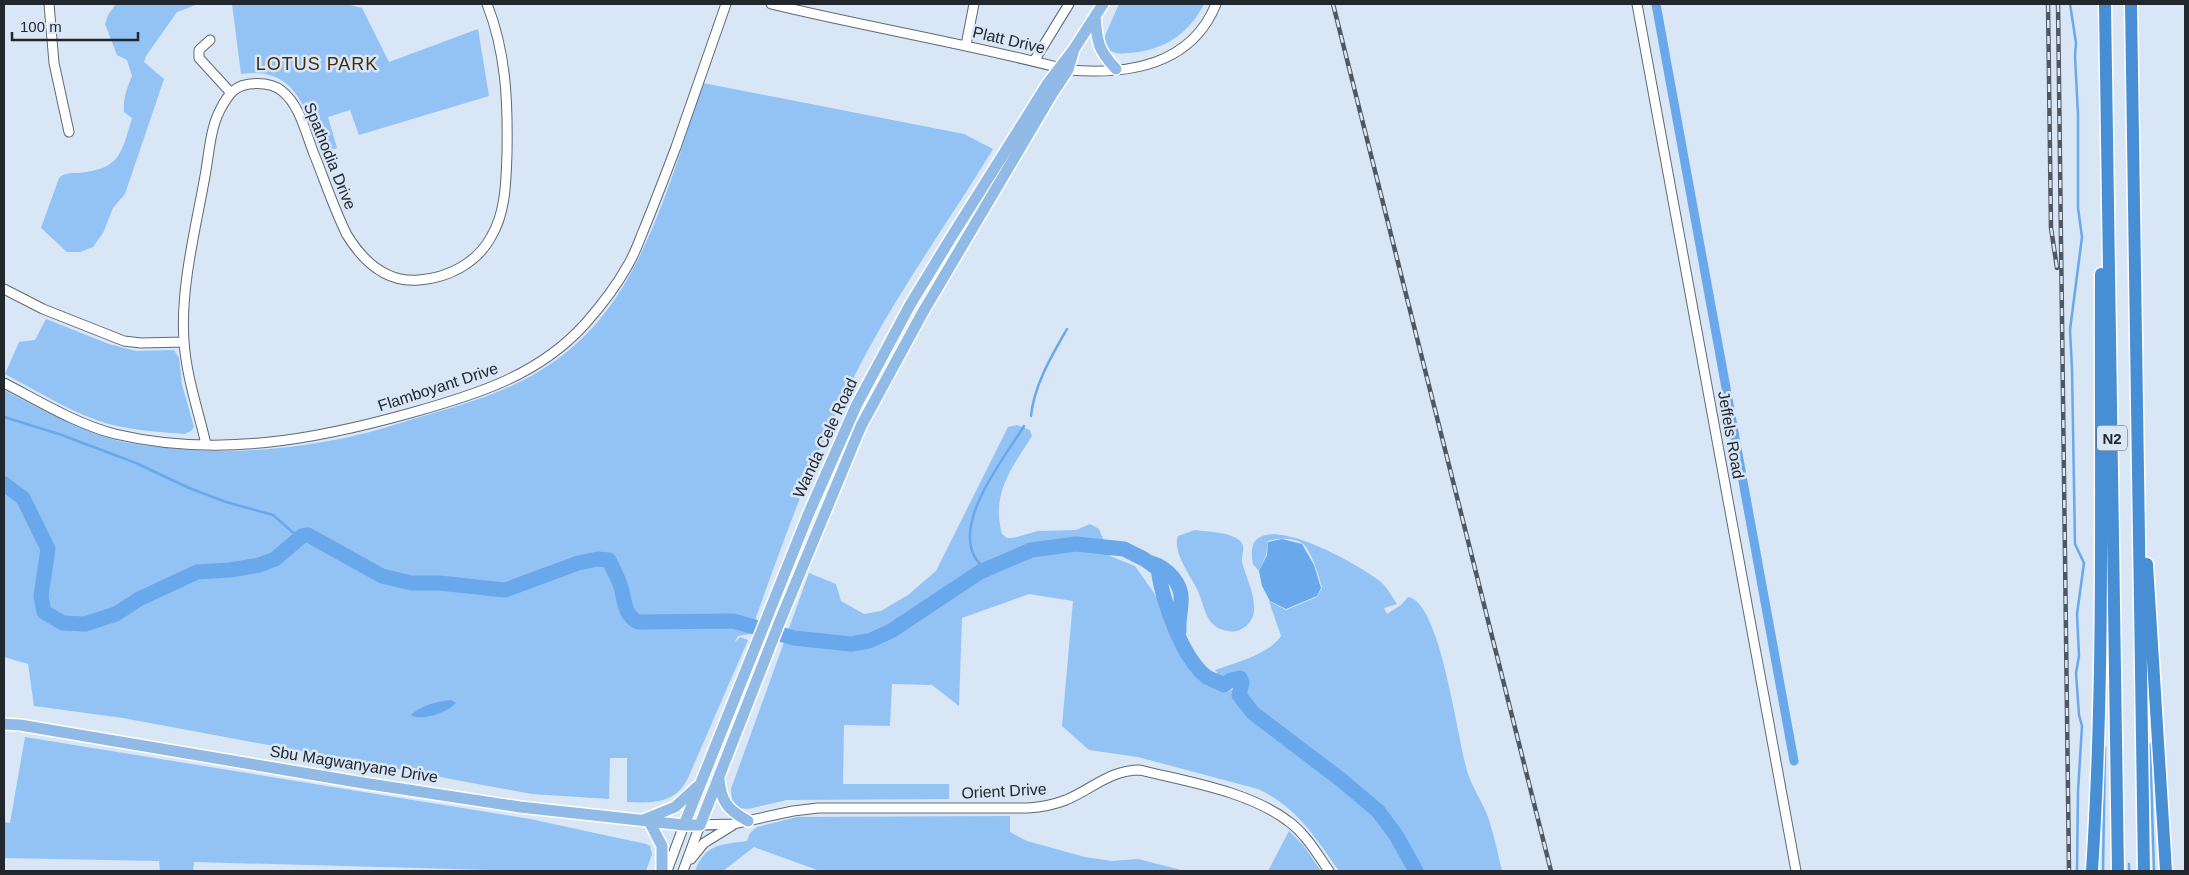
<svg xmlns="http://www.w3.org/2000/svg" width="2189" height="875" viewBox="0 0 2189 875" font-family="Helvetica,sans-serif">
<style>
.green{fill:#93c2f5}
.water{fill:#69a8eb}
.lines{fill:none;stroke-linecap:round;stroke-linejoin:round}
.stream{stroke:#69a8eb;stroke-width:2.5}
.canal{stroke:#69a8eb;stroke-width:9}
.river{stroke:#69a8eb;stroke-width:15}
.minor-casing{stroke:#5e6a78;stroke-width:11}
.major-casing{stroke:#fff;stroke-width:14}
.highway-casing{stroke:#fff;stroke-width:15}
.minor{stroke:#fff;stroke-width:9}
.major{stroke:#91bbe6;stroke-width:11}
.highway{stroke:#488ed5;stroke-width:12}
.rail-casing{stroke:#505760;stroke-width:4.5}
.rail{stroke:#d8e6f6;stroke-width:2.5;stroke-dasharray:8;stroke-linecap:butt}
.labels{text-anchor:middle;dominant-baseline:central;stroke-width:5;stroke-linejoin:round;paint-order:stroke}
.shield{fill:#d8e6f6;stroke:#596069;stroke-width:1}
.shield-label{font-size:15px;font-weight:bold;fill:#22272d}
.street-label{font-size:16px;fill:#22272d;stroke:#d8e6f6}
.neighbourhood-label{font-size:18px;letter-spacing:1px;fill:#472c0c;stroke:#d8e6f6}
</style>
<rect width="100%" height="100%" fill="#d8e6f6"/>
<path class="green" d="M116,4H198L177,12L146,56L144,62L164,79L125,194L113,208L103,233L93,247L80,252H67L41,228L59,178C64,173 71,173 78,173C120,169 121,155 132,118L124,112C123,98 127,88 132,76L127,60L117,55L105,24L108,15Z
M232,4H346L362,8L389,62L478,29L489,96L359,135L350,110L328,117L337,148L323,153C305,111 298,66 241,74Z
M1119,4H1204C1189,34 1163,51 1129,53C1120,54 1113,54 1107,48L1104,38Z
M703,83L964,134L993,149C948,223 896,294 857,371C813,455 782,545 750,634L738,636L734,643L740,637L748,640L688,778C675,804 653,803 627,802V758H610L609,799L532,794L123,718L34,706L28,664L4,657V390C40,409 76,429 115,440C135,445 157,447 178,449C236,454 295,449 353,436C373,432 393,425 413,419C484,399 544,382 595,325C650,263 677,161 703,83Z
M46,319L109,344L136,351L174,350L179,358L182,385L194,427L191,431L184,434C163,432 142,431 122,427C80,419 42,393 5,374L19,342L35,340Z
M1017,425L1030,430L1032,436C1011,469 991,494 1002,534L1007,538H1013L1038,531L1076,530L1090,524L1099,529L1110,556L1135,566L1154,593L1168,620L1185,664L1205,684L1225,692L1246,685L1243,678L1244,673L1233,672L1226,679L1221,678L1215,670C1236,662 1268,655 1281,636L1269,601L1286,610L1317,597L1322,588C1320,578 1311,550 1303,544C1295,537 1277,538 1268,541L1266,555L1259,571L1253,564C1252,558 1251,551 1253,545C1267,511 1364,568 1381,582C1388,588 1392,597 1397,604L1384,608L1387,614L1401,605L1408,597C1441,601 1458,744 1468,774C1474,791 1485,806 1490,823C1495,839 1498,855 1502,871H1339C1316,838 1296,806 1258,789L1138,757L1089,750L1062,726L1073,601L1029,594L962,618L959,706L932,685L892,684L890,726L844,725L843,784H949V799L787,800L748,809L738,808L732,802L731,789L809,573L836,584L841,601L864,614L881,611L908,595L936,571L1008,427Z
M1195,530C1208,532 1229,532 1239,540C1247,546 1241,554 1242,562C1246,578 1255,593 1254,610C1254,617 1249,625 1243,628C1237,632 1234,632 1228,631C1205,628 1205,606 1197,589C1190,575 1172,551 1178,536Z
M25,737L530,819L646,844L650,846L652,854L646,871H528L194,862L193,871H160L159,861L4,858V822L10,823Z
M1010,816V832L1027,841L1085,857L1112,861L1138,859L1185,871H820L754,847L723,871H695C706,843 721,845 747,841L750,833L757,827L797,817Z
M1289,831L1303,845L1321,871H1268Z"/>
<path class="water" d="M1282,539L1302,544L1314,565L1321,588L1317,596L1286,609L1270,601L1262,586L1259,571L1267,555L1268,542Z
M451,700L456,703C448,712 421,722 411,715C422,705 436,702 451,700Z"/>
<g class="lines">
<path class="stream" d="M2070,4L2076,43L2075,56L2078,115V208L2082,237L2070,330L2072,369L2075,544L2084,563L2077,614L2079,656L2076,673L2079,715L2082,726L2078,791L2077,871
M1031,416C1034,385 1052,355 1067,329
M4,417L59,434L136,463L189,488L226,502L273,515L297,536H302
M987,569C983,566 978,563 976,559C952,522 1005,457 1024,426
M2150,744L2154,871
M2103,871L2105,747
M2129,871V864"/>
<path class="canal" d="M1656,4L1794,761"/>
<path class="river" d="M4,484L23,498L48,549L41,596L44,612L63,623L85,624L116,614L139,599L197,572L230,570L259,565L275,559L302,536L308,535L382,576L411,583H439L505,590L578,563L598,559L609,560C613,569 618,578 621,587C625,601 624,615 638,622L733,621L794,638L851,644L869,641L891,631L980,572L1031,550L1076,544L1124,549L1144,559L1158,569C1162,599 1182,659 1207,677C1212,680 1219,682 1224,685L1231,680L1240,678L1242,683L1239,695L1253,713L1340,779L1378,811L1396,835L1416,871
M1151,563C1168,568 1183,584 1181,602C1181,612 1178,621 1179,631"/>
<defs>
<path id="minor" d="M49,4L54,63L69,132
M771,4C870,28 970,44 1068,70C1128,75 1191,66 1216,4
M1637,4L1796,871
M210,40L199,50V58L231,93
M966,45L974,4
M1034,61L1069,4
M4,289L43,309L124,341L141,343L184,342
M4,383C39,401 76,424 115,434C217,458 315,440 414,412C478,394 539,375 585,324C600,307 617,285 628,265C634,255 638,244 642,234C654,205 665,176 676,147C693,99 709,52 726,4
M206,444C198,410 186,375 184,341C180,289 196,227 205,176C209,155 210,129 220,110C223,104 228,96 233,91C244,81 270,81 282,91C300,105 306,134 314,154C325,181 334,209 347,235C363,261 386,283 419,280C448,278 477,263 491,237C506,212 506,181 507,153C508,101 506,52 487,4
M691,859L704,843L733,825
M667,871L684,825
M683,871L700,825L733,824L793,811L818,808H1028C1042,807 1053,805 1066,800C1092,789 1110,770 1140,770C1188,782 1248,791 1288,821C1305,833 1318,855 1329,871"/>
<path id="major" d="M1095,16C1097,42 1098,50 1116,69
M4,724L20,725L363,783L520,807L684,825H700L780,621L861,426L923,312L1052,94L1068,70L1074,49
M719,779C721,802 728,810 748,821
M643,820L675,807L697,787
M649,821L662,846V871
M684,825L808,515L856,406L910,305L952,236L1048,83L1074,49L1103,4"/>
<path id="highway" d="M2105,4L2118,871
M2131,4L2144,871
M2147,564L2166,871
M2092,871C2105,673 2100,473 2101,274"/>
</defs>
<use href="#minor" class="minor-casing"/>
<use href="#major" class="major-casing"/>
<use href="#highway" class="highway-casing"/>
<use href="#minor" class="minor"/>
<use href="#major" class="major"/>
<use href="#highway" class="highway"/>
<defs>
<path id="rail" d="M1333,4L1551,871
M2048,4L2051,228L2057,268
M2058,4L2069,871"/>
</defs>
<use href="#rail" class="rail-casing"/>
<use href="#rail" class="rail"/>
</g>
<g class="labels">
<rect class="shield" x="2097" y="425.5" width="30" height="25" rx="4"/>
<g class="shield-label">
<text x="2112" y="438">N2</text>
</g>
<g class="street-label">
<text transform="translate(1009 40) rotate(13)">Platt Drive</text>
<text transform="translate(330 156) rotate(68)">Spathodia Drive</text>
<text transform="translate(438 387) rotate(-18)">Flamboyant Drive</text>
<text transform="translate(1731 435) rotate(80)">Jeffels Road</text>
<text transform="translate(825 438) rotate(-65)">Wanda Cele Road</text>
<text transform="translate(354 764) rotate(9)">Sbu Magwanyane Drive</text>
<text transform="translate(1004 791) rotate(-3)">Orient Drive</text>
</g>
<g class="neighbourhood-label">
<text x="317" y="64">LOTUS PARK</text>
</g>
</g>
<rect width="2189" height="875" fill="none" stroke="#22272d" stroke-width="10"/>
<path d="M12 32v8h126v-8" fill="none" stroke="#22272d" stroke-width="2.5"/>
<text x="20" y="32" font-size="15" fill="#22272d" stroke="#d8e6f6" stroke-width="4" paint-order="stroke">100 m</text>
</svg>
